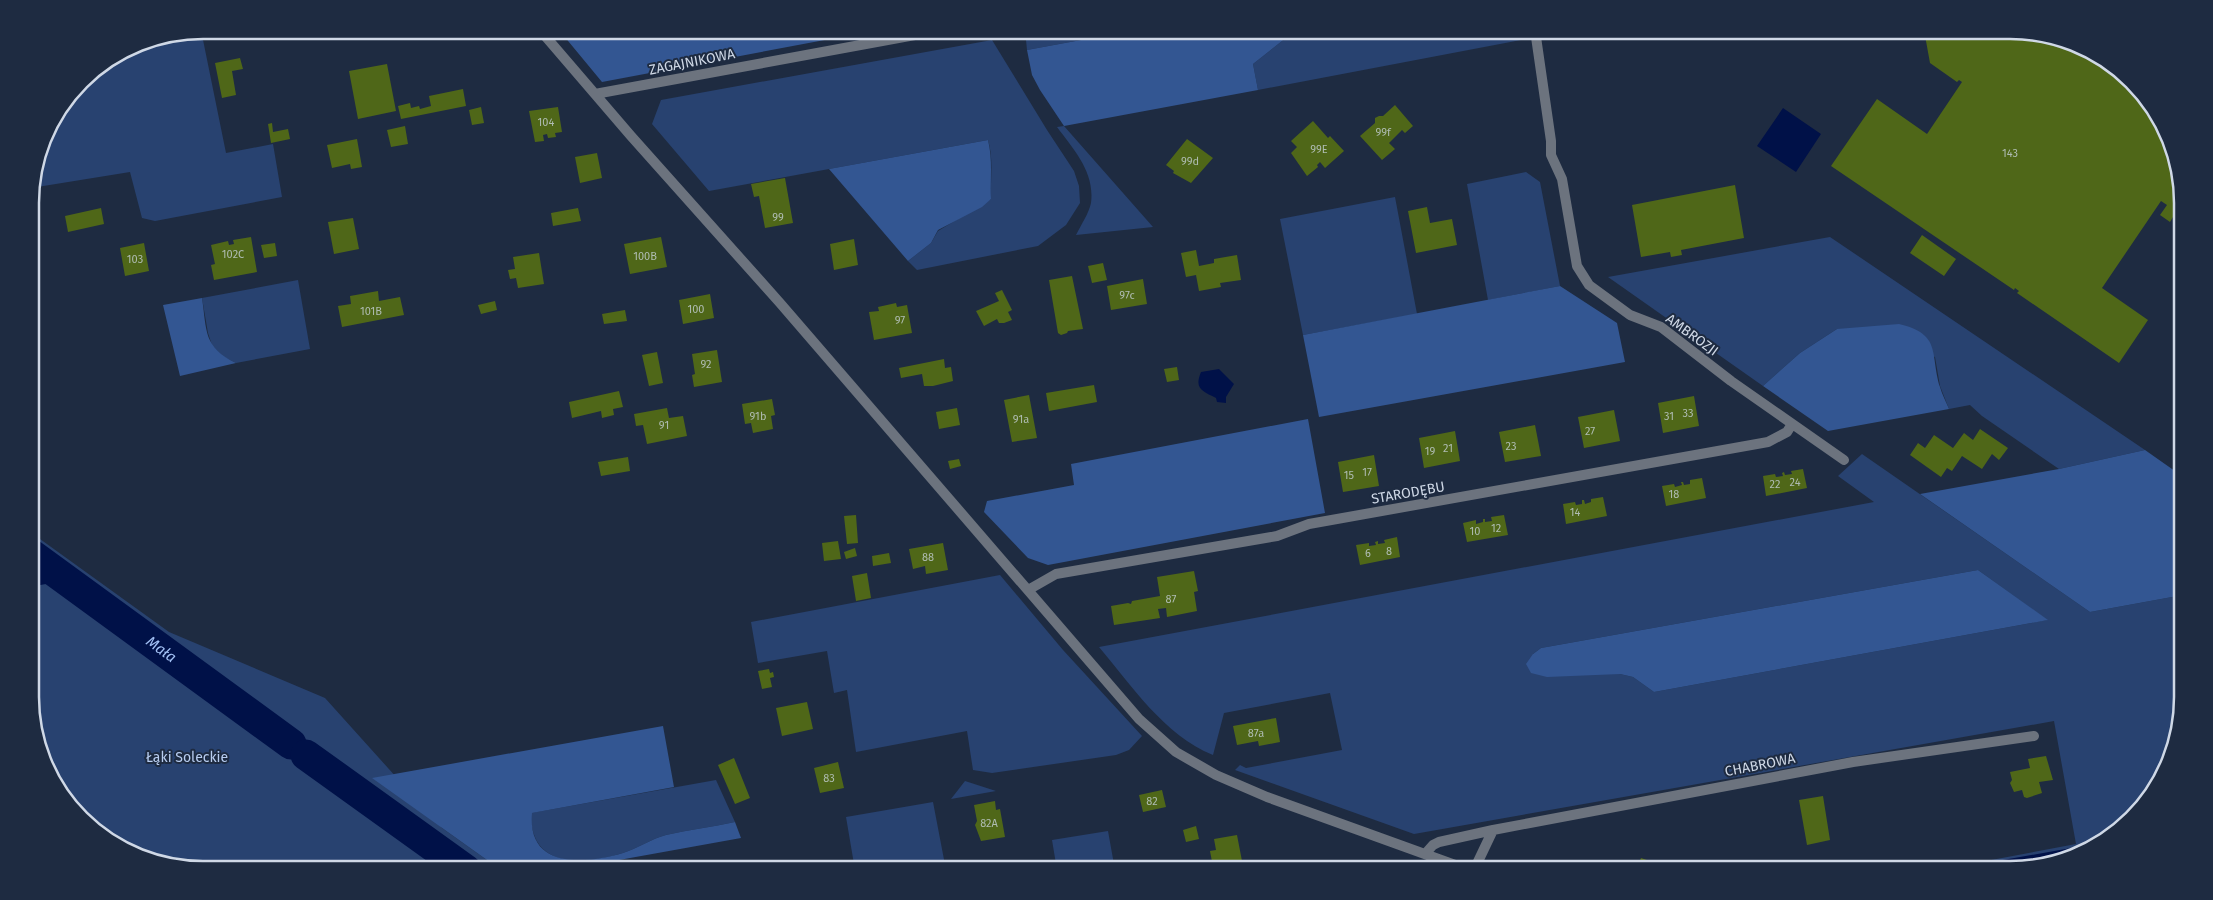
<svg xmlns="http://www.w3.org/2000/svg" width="2213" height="900" viewBox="0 0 2213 900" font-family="'Fira Sans',sans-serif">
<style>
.green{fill:#284270;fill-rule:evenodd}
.forest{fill:#335692}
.water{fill:#001148}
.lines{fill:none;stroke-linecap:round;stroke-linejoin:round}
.stream{stroke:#001148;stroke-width:5}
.river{stroke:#001148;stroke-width:31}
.building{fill:#4f6718}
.minor{stroke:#6c737e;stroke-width:10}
.labels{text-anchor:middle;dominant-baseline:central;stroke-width:4;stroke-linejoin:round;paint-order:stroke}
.number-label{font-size:11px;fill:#afbcb2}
.street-label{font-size:14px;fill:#cfd8e6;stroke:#1e2b41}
.park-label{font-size:14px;fill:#b8cdf0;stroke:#1e2b41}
.water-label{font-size:15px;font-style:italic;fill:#a2c1f5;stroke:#1e2b41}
.rim{fill:none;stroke:#cfd8e6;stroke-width:2.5}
</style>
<rect width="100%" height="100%" fill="#1e2b41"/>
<path class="green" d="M201,30L226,153L273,144L282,197L155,221L142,218L130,172L31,188L48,126L89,73L137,43Z
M1025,30H1135L1027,50Z
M1296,30H1519L1521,40L1258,90L1253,64Z
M992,40L1047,130L1074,171L1079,186L1080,203L1066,225L1038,246L917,270L908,261L931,243L938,231L991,199C990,179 994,160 988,140L709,191L652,124L661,100Z
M1064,126L1153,227L1076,235C1081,225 1089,213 1091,203C1095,172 1074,150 1057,127Z
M1526,172L1540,182L1560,286L1488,300L1467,184Z
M1395,197L1417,314L1303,335L1280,219Z
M1830,237L2145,450L2059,469L1982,416L1970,405L1949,409L1940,386L1935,357L1837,329L1800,353L1763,386L1608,277Z
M298,280L310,349L236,363L220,355L213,348L208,333L202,298Z
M1862,454L2090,612L2183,595V697L2174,753L2147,802L2115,834L2066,861L2021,870H1938L2076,844L2054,721L1414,834L1235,770L1240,765L1246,768L1342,750L1330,693L1224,713L1213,755C1164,735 1132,686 1099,647L1874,502L1838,476ZM1978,570L2047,620L1654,692L1633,677L1533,654L1541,648Z
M32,527L40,539L169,632L325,698L442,828L501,870H203L147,861L73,811L33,730Z
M1000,575L1063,650L1142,736L1129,750L1116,755L992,773L973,770L967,731L856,752L847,690L834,693L827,651L758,663L751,622Z
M716,780L735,822C712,827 688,830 666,835C651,839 638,848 623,853C584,865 530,870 531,813Z
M965,781L996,791L951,799Z
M933,802L946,870H855L846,817Z
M1108,831L1115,870H1057L1052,840Z"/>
<path class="forest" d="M559,30H878L602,82Z
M1135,30H1296L1253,64L1258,90L1064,126L1040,90L1032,75L1027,50Z
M988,140C993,160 990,179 991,199L982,207L938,230L931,243L908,261L829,169Z
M1560,286L1617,323L1625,362L1319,417L1303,335Z
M202,298C207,331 203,347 236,363L180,376L163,305Z
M1899,324C1942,334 1930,354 1940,387C1942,394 1946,402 1949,409L1828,431L1763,386L1800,353L1837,329Z
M1308,419L1325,513L1048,565L1028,558L984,512L987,501L1074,485L1071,464Z
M2145,450L2182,476L2183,595L2090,612L1920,494L2059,469Z
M1978,570L2048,620L1654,692L1633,677L1620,674L1547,677L1531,673L1526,664L1533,654L1541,648Z
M663,726L674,787L532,813C527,870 586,864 623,853C638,848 651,839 666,835C688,830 712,827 735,822L741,838L619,860L622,870H501L372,778Z"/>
<path class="water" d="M1783,108L1821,134L1796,172L1757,146Z
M1219,369L1234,384L1226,397V403L1217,402L1216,398C1202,391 1194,389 1201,372Z"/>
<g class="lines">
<path class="stream" d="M32,584L64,578
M1961,870L2091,847"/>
<g class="river">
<path id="s1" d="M32,555L291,744"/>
<path d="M306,755L466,870"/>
</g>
</g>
<path class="building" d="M1924,30H2010L2066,39L2140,89L2165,127L2181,180L2182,215L2176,212L2170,222L2160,215L2167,205L2161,201L2102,288L2148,320L2119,363L2017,293L2019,291L2015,288L2014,290L1831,166L1877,99L1927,134L1962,82L1959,80L1957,82L1930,63Z
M240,58L243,69L232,71L236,95L222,98L215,63Z
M387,64L396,111L358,119L349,71Z
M463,89L466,106L401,119L398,106L410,103L411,108L419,106L420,109L431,106L429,96Z
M1395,105L1413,126L1405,133L1402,130L1389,143L1395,149L1382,160L1360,136L1375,123V118L1379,116H1383Z
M481,107L484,123L472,125L469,110Z
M558,107L562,132L555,133L556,137L548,138L547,134L543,135L544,141L535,142L529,111Z
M1313,121L1328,138L1330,136L1344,151L1325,168L1320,162L1317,165L1318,167L1307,176L1291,153L1297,147L1291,141Z
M272,123L273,132L288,129L290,139L271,143L268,124Z
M405,126L408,144L391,147L387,130Z
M357,139L362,167L351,169L350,164L332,168L327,145Z
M1187,139L1213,158L1191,183L1173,173L1174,171L1166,165Z
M597,153L602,178L580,183L575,157Z
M785,178L793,223L765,228L759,196L754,197L751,184Z
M1735,185L1744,238L1681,250L1682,255L1671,257L1670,252L1641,257L1632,205Z
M1427,207L1430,223L1452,219L1457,245L1416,253L1408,211Z
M101,208L104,224L68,232L65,216Z
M578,208L581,221L553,226L551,213Z
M353,218L359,249L334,254L328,222Z
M1922,235L1956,259L1944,276L1910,253Z
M251,237L257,272L214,280L211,265L215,264L211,245L228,241L229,245L234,244L233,240Z
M661,237L667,267L630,274L624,244Z
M854,239L858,265L834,270L830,244Z
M144,243L149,271L125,276L120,248Z
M275,243L277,256L264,258L261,245Z
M1196,250L1199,266L1214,263V259L1237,255L1241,280L1220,283L1221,287L1199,291L1196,275L1186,277L1181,253Z
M539,253L544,284L518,288L516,278L510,279L508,270L515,269L513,257Z
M1103,263L1107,280L1092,283L1088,266Z
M1072,276L1083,329L1068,331L1067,333L1061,335L1058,333L1049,280Z
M1143,279L1147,304L1111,310L1107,286Z
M1002,290L1012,310L1008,312L1012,320L1004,323H999L997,319L984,326L976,311L999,301L995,293Z
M378,291L379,301L400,297L404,315L342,327L338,306L351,304L350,296Z
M710,294L714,318L683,324L679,300Z
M495,301L497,310L481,314L478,305Z
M896,303L897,307L907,305L912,333L874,340L869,312L879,311L878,307Z
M625,310L627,321L604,324L602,314Z
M717,350L722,382L694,387L692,375L695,374L692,354Z
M657,352L663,383L649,386L642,355Z
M944,359L945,368L951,367L953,381L933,386H924L922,374L901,378L899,368Z
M1177,367L1179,380L1167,382L1164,369Z
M1094,385L1097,402L1049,411L1046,393Z
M619,391L623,407L613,409L614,415L602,418L601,411L572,418L569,402Z
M1029,395L1037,438L1012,442L1004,400Z
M1694,396L1699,426L1663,433L1658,403Z
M772,399L775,415L771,416L773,429L753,433L751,423L745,424L742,404Z
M667,408L669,418L683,416L687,436L647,444L643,425L636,426L634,414Z
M957,408L960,425L939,429L936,412Z
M1614,410L1620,441L1584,448L1578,417Z
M1535,425L1541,456L1505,462L1499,432Z
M1980,429L2008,448L1999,460L1992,454L1982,469L1962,456L1952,471L1947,468L1941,477L1910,455L1918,443L1925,448L1934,435L1953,448L1964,433L1973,440Z
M1455,431L1460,461L1424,468L1419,438Z
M1374,455L1379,486L1343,492L1338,462Z
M628,457L630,471L601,476L598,462Z
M959,459L961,466L950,469L948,461Z
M1803,469L1807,488L1766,496L1763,476L1775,474L1776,477L1783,476L1782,473L1784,472L1785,475L1792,474L1791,471Z
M1702,478L1706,498L1666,506L1662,486L1674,484L1675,487L1682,485L1681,482H1683L1684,485L1690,484V480Z
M1603,497L1607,516L1566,524L1563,504L1575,502L1576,505L1582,504V500H1584L1585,504L1591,502V499Z
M856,515L858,543L847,544L844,516Z
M1504,515L1508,535L1467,542L1463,523L1476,520V524L1483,522V519H1485V522L1492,521L1491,517Z
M1397,537L1400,557L1360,565L1356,545L1369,543V546L1376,545L1375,542L1378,541V544L1385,543L1384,540Z
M838,541L841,559L824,561L822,543Z
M943,543L948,570L926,574L925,566L913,569L909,549Z
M855,548L857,556L846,559L844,552Z
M889,553L891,563L873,566L872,556Z
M1194,571L1198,591L1194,592L1197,611L1167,617L1166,608L1158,609L1160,618L1114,625L1111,606L1128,603L1131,604L1132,601L1160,596L1157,577Z
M867,573L871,598L856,601L852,576Z
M769,669L770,673L773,672L774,677L770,678L772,687L762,689L758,671Z
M807,702L813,729L782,736L776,708Z
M1276,718L1280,742L1259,746L1258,741L1237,745L1233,726Z
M2046,756L2053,780L2039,782L2042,793L2027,798L2024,797L2022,790L2014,792L2010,783L2012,780L2010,772L2030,768L2028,759Z
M734,758L750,798L735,804L718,765Z
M838,762L844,788L820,793L814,768Z
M1162,790L1166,807L1143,812L1139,795Z
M1823,796L1830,840L1807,845L1799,800Z
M995,801L996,810L1000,809L1005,837L981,841L975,825L977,821L974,805Z
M1196,826L1199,839L1186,842L1183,830Z
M1237,835L1242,861L1213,867L1210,851L1216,850L1214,839Z
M1641,858L1673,869V870H1636Z
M1144,860L1146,870H1118L1117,864Z
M837,865L838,870H814V869Z"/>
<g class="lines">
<path class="minor" d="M540,30L631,136L780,303L1139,719L1176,752L1216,775L1267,797L1469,870
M1535,30L1551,141V155L1562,179L1577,266L1589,285L1630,315L1661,327L1731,381L1844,460
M595,94L942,30
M1028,590L1056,574L1277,536L1309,524L1768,442L1787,432L1792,424
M1425,854L1433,845L1439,842L1493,830
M1474,870L1493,830L1853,762L2034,736"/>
</g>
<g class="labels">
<g class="number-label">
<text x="546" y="122">104</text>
<text x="1383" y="132">99f</text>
<text x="1319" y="149">99E</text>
<text x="2010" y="153">143</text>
<text x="1190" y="161">99d</text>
<text x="778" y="217">99</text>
<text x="233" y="254">102C</text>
<text x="645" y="256">100B</text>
<text x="135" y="259">103</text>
<text x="1127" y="295">97c</text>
<text x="696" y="309">100</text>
<text x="371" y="311">101B</text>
<text x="900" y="320">97</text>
<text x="706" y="364">92</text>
<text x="1688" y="413">33</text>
<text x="758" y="416">91b</text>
<text x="1669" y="416">31</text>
<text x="1021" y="419">91a</text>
<text x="664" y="425">91</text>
<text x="1590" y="431">27</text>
<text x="1511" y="446">23</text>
<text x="1448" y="448">21</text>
<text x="1430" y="451">19</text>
<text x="1367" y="472">17</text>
<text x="1349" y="475">15</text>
<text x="1795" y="482">24</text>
<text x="1775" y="484">22</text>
<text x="1674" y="494">18</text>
<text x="1575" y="512">14</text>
<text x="1496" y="528">12</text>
<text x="1475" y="531">10</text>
<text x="1389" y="551">8</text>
<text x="1368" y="553">6</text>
<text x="928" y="557">88</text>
<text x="1171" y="599">87</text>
<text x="1256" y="733">87a</text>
<text x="829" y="778">83</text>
<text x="1152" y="801">82</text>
<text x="989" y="823">82A</text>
</g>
<g class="street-label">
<text transform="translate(692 62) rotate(-11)">ZAGAJNIKOWA</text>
<text transform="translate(1692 335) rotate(36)">AMBROZJI</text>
<text transform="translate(1408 493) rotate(-10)">STARODĘBU</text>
<text transform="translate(1760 765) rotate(-11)">CHABROWA</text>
</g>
<g class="park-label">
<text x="187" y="757">Łąki Soleckie</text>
</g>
<g class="water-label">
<text stroke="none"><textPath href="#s1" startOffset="160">Mała</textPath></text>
</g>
</g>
<path d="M0 0H2213V900H0ZM203 39H2010A164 164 0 0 1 2174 203V697A164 164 0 0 1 2010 861H203A164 164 0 0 1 39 697V203A164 164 0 0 1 203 39Z" fill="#1e2b41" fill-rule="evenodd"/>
<path class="rim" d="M203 39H2010A164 164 0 0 1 2174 203V697A164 164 0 0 1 2010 861H203A164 164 0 0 1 39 697V203A164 164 0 0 1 203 39Z"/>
</svg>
